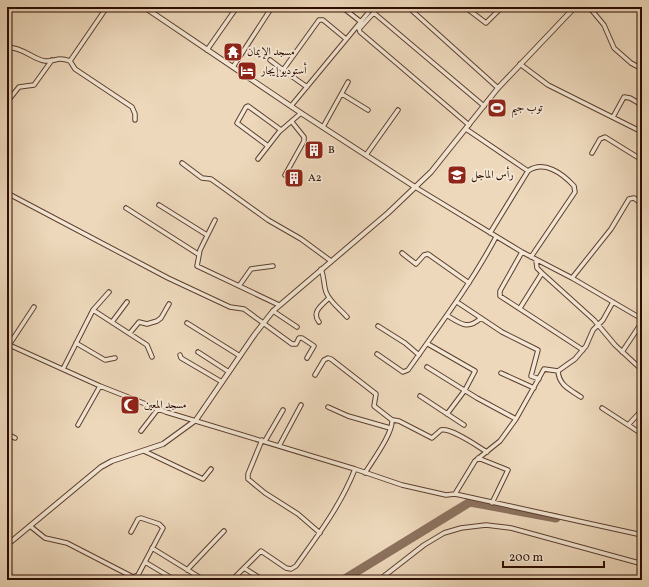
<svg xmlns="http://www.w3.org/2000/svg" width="649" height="587" viewBox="0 0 649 587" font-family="Vollkorn,Amiri,serif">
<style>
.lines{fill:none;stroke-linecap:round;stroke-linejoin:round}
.taxiway{stroke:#8c725e;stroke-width:9}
.minor-casing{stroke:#5c3f30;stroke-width:5.5}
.tertiary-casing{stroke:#5c3f30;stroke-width:6}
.minor{stroke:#f3e6d3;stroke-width:3.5}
.tertiary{stroke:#f3e6d3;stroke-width:4}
.labels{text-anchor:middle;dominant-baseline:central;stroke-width:4;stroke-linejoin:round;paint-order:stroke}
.poi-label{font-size:11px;fill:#2c0c01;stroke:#f3e6d3;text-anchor:start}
</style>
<rect width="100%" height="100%" fill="#edd8bb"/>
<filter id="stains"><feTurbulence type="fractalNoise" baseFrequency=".005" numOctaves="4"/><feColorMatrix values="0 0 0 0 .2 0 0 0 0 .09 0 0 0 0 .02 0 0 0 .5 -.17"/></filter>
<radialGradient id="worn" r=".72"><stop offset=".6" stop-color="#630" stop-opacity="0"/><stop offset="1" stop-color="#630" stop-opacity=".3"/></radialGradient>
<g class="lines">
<path class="taxiway" d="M343,580L470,502L556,518"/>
<defs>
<path id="minor" d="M107,7L70,61L75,69L132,107L135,114V120
M342,7L361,22
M379,7L359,29L360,32L469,125
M408,7L498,88
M465,7L486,23L502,7
M589,7L604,25L614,48L631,63L642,69
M637,7L642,14
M374,13L484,106
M7,47C25,48 32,59 45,61C56,62 56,56 70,61
M207,50L237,7
M270,60L283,70
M520,64L548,85L642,132
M233,67L272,7
M307,87L283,70L319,20H323L346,39
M342,94L368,110
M7,102L19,87L34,85L52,60
M291,106L368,13
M613,117L624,97L630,98L642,105
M323,127L348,82
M466,129L528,171
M268,146L237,123L246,107L248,106L281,130
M592,153L600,139L605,137L642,160
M366,155L398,110
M258,159L279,132L301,113
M182,163L202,178L211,179L268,220L301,239L331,261
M285,175L304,141V137L292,122
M415,187L522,252L572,278L642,319
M7,193L168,278L230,307L244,309L292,344H296L299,338H302L314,346L307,358
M159,205L207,235
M126,208L198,254
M215,220L200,250L197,266L279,305
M490,233L528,171C544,160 562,173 574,186L575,192L531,257
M522,252L500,291V296L583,350
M402,253L416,264L424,255L428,254L469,283
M536,260L537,268L542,273L594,320L615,345L642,370
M321,269C325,279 323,283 326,292C329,301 340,309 347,317
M572,278L611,229L629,199L634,198L642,204
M239,286L251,269L273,266
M457,302L502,332L538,350L531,376L539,379
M520,308L542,273
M93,310L147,345L152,357
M273,311L297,327
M448,316C461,324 468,330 481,318
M112,322L127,302
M319,322C311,312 322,305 329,298
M187,323L240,356
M378,326L405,343L419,355
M130,333L139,322L147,324L157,321L161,318L169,304
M76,343L105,360L115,358
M7,344L100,386L166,412L355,469L402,485L446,495L455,494L642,535
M428,344L475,371L465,390L447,414
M9,345L34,307
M198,352L229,372
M622,352L642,322
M377,354L403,372L408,370C439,326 471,284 496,237
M180,355L181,358L222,382
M427,367L477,398L516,419
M63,369L93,310L109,292
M558,371C559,385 569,389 581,397
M501,373L534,388
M315,375L324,360L328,358L331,359L376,394L374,406L392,420C393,433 373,460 365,473
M420,396L464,425
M328,407L348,416L390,428
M602,408L642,434
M393,420L399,421L432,438L441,430C452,428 477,446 487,452
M629,424L642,410
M78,425L100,386
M141,431L158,409
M7,434L15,438
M262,440L248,474V479L265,493L298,514L320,533
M265,441L283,410
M279,446L301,405
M144,451L203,479L211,469
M478,458L508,470L492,503
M455,494L475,461L500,441L516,419L544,369L558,371L575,359L586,346L593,330L603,320L613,302
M30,526L45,538L67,543L133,577L138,575L163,528L159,524L141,518L138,519L131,532
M152,548L204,580
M145,562L175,580
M244,568L263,580
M187,570L224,531
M7,577L9,580
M232,580L261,551L286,568L291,569L296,566C318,535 341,505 355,469
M379,580L424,545L444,533L461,528L486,525L511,528L639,563"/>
<path id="tertiary" d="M144,7L301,113L415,187
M7,545L101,467L112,461L163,444L196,420L255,334L273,311L388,213L431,172L498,88L575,7"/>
</defs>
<use href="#minor" class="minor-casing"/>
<use href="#tertiary" class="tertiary-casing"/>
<use href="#minor" class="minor"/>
<use href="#tertiary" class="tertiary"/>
</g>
<defs>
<symbol id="temple-square" viewBox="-11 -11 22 22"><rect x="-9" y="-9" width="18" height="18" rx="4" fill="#8f2418" stroke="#f3e6d3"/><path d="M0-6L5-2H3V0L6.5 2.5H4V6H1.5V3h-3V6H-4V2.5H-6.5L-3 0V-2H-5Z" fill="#fff"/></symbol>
<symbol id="hotel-square" viewBox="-11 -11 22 22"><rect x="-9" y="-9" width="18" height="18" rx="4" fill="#8f2418" stroke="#f3e6d3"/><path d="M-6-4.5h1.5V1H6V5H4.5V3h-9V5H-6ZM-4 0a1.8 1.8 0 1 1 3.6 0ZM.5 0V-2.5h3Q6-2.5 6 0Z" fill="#fff"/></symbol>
<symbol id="stadium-square" viewBox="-11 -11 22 22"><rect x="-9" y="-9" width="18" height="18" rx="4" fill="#8f2418" stroke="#f3e6d3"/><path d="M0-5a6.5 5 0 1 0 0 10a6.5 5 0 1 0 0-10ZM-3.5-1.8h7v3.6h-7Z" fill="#fff"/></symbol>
<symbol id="building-square" viewBox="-11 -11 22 22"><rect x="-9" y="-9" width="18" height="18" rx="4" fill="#8f2418" stroke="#f3e6d3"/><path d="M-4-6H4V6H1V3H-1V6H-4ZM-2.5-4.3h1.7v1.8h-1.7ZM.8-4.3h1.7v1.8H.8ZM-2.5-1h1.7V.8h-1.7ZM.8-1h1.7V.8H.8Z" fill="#fff"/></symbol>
<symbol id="school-square" viewBox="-11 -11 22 22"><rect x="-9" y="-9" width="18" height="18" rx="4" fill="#8f2418" stroke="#f3e6d3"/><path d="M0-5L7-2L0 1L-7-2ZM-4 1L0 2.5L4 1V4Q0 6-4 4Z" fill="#fff"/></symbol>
<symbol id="mosque-square" viewBox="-11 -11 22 22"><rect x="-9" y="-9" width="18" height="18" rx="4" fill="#8f2418" stroke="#f3e6d3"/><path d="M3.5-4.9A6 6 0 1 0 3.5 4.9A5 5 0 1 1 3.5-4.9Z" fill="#fff"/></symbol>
</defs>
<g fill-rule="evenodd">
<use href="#temple-square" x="222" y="41" width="22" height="22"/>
<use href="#hotel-square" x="236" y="60" width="22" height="22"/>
<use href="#stadium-square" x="486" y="97" width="22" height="22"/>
<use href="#building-square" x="303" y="139" width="22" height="22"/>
<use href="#school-square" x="446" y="164" width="22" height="22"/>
<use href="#building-square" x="283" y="167" width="22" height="22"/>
<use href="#mosque-square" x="119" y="394" width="22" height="22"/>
</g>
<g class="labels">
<g class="poi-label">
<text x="247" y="52">مسجد الإيمان</text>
<text x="261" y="71">أستوديو إيجار</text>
<text x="511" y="108">توب جيم</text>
<text x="328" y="150">B</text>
<text x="471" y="175">رأس الماجل</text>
<text x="308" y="178">A2</text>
<text x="144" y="405">مسجد المعين</text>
</g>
</g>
<rect width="649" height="587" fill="none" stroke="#edd8bb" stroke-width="24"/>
<rect x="8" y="8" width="633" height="571" fill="none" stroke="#2c0c01" stroke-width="2"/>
<rect x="12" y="12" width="625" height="563" fill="none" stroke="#2c0c01"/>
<path d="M503 561v6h101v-6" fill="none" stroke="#2c0c01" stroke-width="2"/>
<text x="509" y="561" font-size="12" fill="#2c0c01" stroke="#f3e6d3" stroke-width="3" paint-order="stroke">200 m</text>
<rect width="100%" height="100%" filter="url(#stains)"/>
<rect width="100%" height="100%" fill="url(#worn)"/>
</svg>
